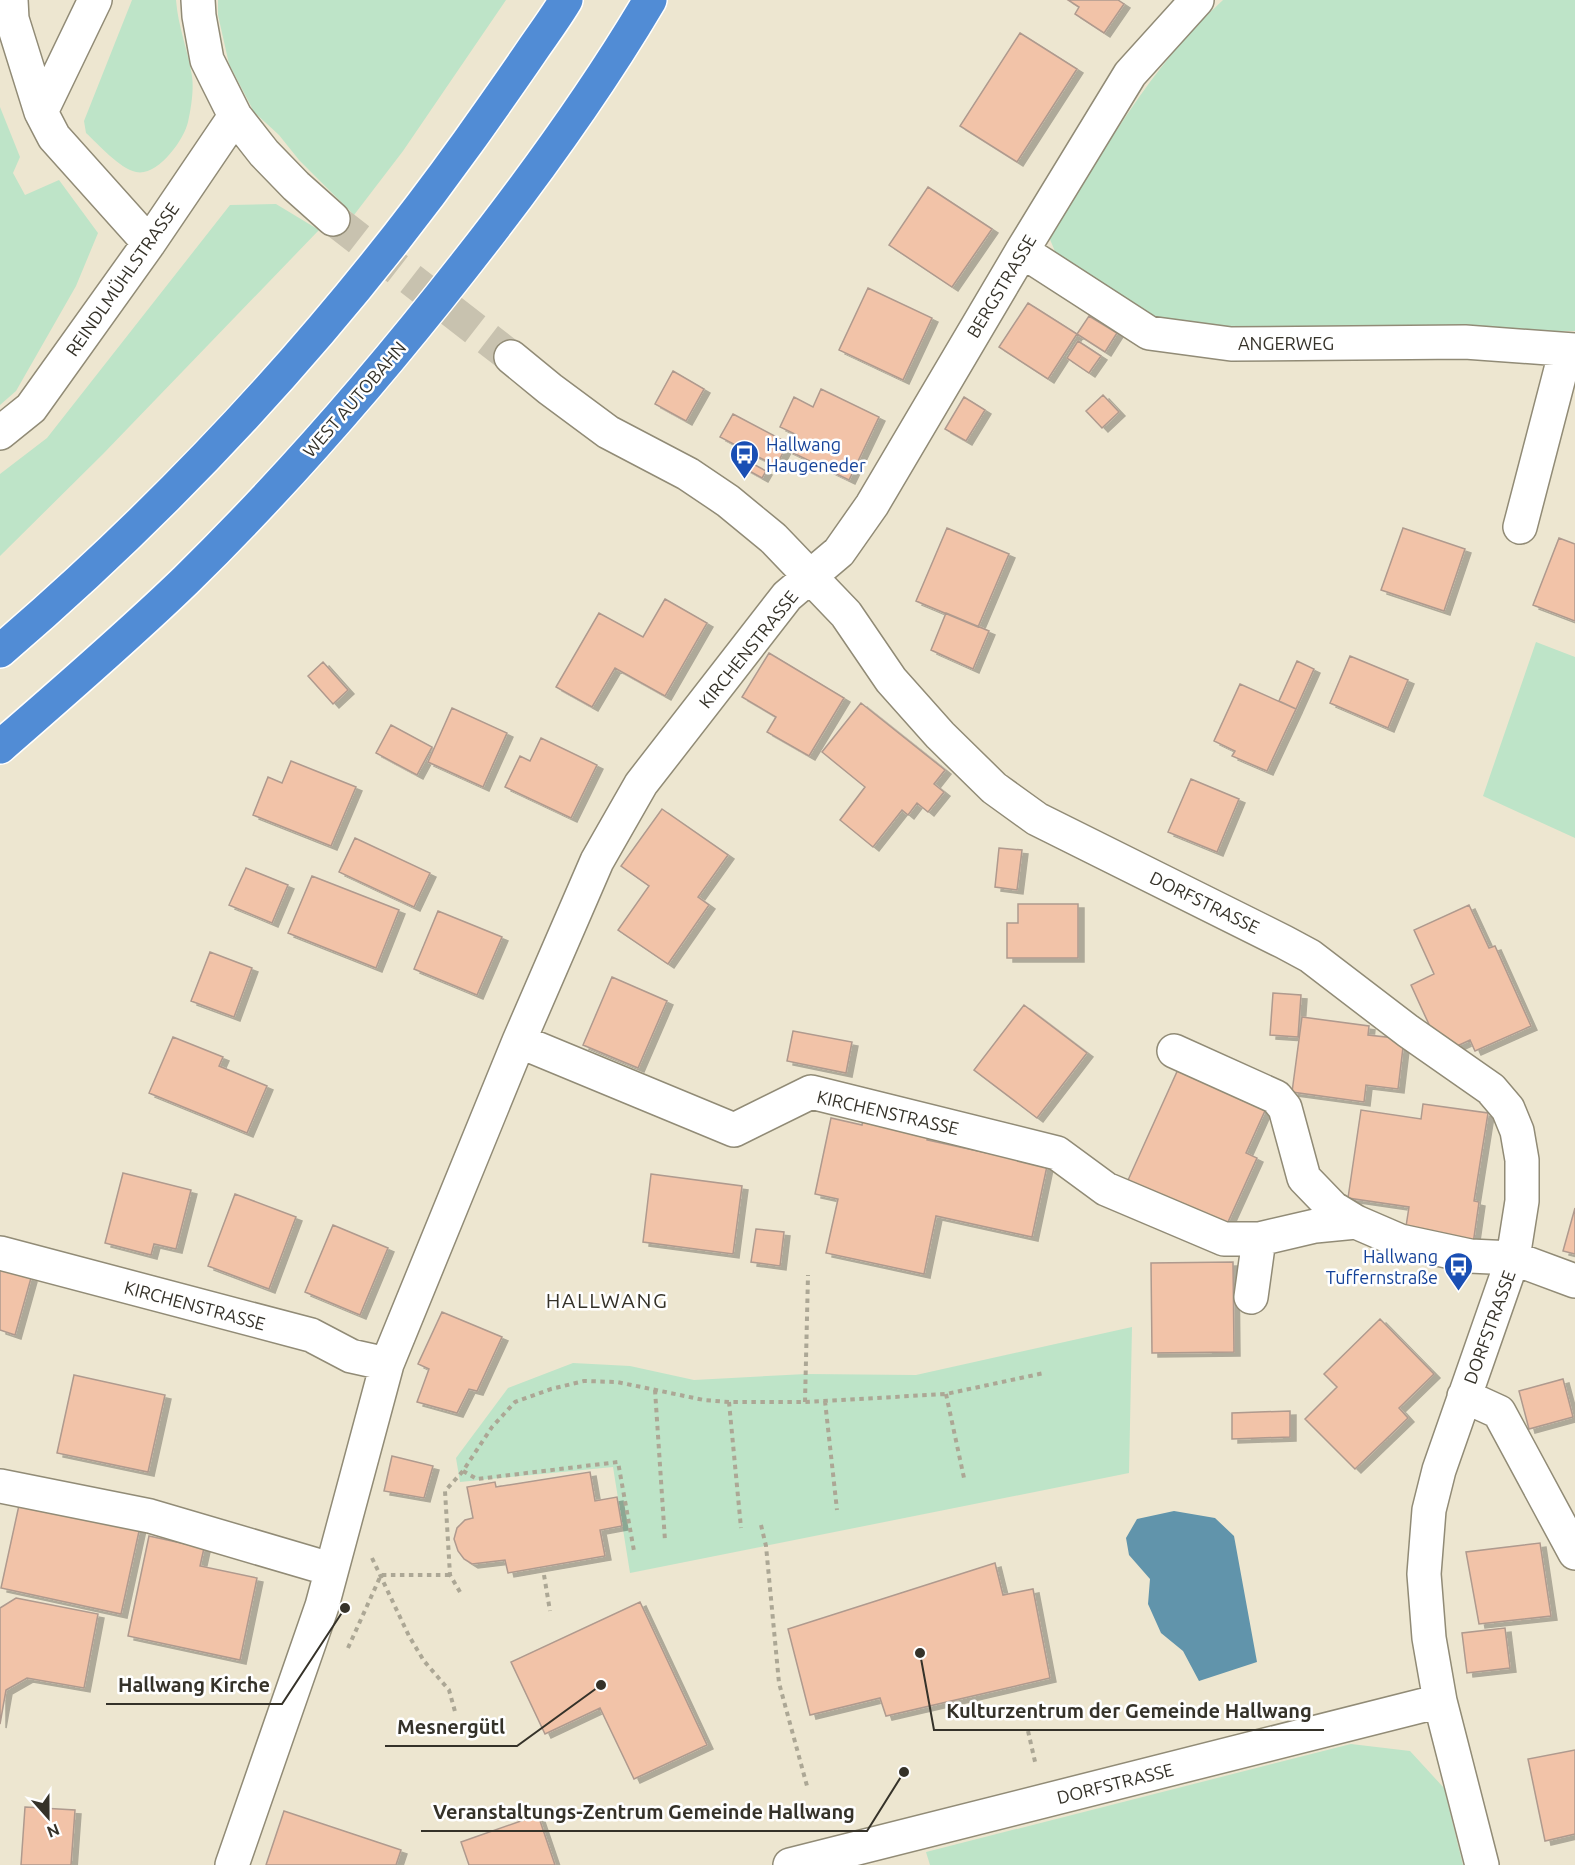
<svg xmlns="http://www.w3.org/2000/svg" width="1575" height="1865" viewBox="0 0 1575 1865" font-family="Ubuntu,sans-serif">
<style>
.green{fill:#bee4c8}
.water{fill:#6194ab}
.building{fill:#f2c3a8;stroke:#af9a8e;stroke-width:1.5;filter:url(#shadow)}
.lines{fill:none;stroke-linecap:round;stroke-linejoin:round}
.minor-tunnel{stroke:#c8c2af;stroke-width:33;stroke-dasharray:33 16;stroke-linecap:butt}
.minor-casing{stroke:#918b76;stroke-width:36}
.highway-casing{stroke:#fff;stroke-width:36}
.path{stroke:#aca795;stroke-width:4;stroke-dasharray:4.5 4.5;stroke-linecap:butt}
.minor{stroke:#fff;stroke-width:33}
.highway{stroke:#518cd5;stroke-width:33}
.labels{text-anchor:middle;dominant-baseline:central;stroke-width:5;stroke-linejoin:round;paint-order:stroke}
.street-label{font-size:18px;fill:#353229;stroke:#fff}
.transit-label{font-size:18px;fill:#164399;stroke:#fff;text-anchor:start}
.quarter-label{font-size:21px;letter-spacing:1.5px;fill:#353229;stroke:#fff}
.leader{fill:none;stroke:#353229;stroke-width:2}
.callout-dot{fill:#353229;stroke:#fff;stroke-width:2}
.callout-label{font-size:20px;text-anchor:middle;font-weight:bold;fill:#353229;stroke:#fff;stroke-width:5;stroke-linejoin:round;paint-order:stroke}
</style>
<defs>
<filter id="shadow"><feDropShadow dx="6" dy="4" stdDeviation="0" flood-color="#0004"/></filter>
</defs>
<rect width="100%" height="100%" fill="#ede6d0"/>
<path class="green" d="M132,0H176C178,27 188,50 192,76C194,89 191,109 188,122C184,140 157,177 136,172C119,168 99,145 86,133L84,121Z
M218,0H506L403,151L354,215L299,160L279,135L254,112L229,64L218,15Z
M1223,0H1575V331L1235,333L1147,317L1061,266L1049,237C1102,155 1150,66 1223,0Z
M0,107L20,157L13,173L25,195L59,180L98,233L76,286L16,391L0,405Z
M276,204L319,230L103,454L0,556V474L47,438L230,205Z
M1536,642L1575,657V838L1483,796Z
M1132,1327L1129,1473L630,1573L613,1467L460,1482L456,1458L508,1388L573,1363L630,1366L694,1380L806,1374L916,1375Z
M1351,1744L1410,1751L1444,1788L1463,1865H930L926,1852Z"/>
<path class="water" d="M1174,1511L1215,1518L1234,1536L1257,1662L1199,1681L1183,1651L1161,1633L1148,1604L1150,1579L1129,1555L1126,1538L1137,1519Z"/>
<path class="building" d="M1068,0H1118L1124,4L1104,33L1075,14L1079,7Z
M1020,33L1077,69L1017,162L960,126Z
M928,187L992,229L952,287L889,245Z
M868,288L932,318L903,380L839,350Z
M1028,303L1077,334L1048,379L999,347Z
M1089,316L1117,333L1105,352L1077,334Z
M1078,341L1101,356L1089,373L1067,358Z
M673,371L704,389L686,421L655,404Z
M821,389L879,417L849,480L787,450L795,434L780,427L794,397L813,407Z
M1103,395L1119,412L1102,428L1086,411Z
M964,397L985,410L966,441L945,429Z
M733,414L788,443L776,466L720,437Z
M746,460L766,471L762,478L742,467Z
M947,528L1009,554L978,627L916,601Z
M1403,528L1465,549L1444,611L1381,590Z
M1559,538L1575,544V621L1533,605Z
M665,599L707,623L665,696L615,668L592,707L556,687L599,613L643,637Z
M946,613L989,631L973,669L931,650Z
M769,653L844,698L809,756L767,732L776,717L742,697Z
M1350,656L1408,680L1388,728L1330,703Z
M1297,661L1314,669L1296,709L1279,701Z
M323,662L348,690L333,704L308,676Z
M1240,684L1296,709L1267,771L1232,756L1235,751L1214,741Z
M861,703L945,770L934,784L944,792L928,812L917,803L908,815L902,810L873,847L840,820L865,787L822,752Z
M452,708L507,733L483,787L428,762Z
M391,725L432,747L417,775L376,753Z
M541,738L597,765L571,818L505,787L520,756L530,761Z
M291,761L356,787L331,846L253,815L268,777L282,783Z
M1191,779L1239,799L1217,852L1168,832Z
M662,809L728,855L698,897L709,905L668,964L618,930L649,886L621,866Z
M355,838L430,873L414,907L339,872Z
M999,848L1022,850L1017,890L995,887Z
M246,868L288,885L272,923L229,905Z
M312,876L399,910L376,968L288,933Z
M1018,904H1078V958H1007V923H1018Z
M1469,905L1489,948L1495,946L1531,1026L1475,1051L1470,1040L1442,1053L1411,985L1434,974L1414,930Z
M438,911L502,937L477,995L414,969Z
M210,952L252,968L234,1017L191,1001Z
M612,977L667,1001L638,1068L583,1045Z
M1273,993L1301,995L1298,1037L1270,1035Z
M1024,1005L1087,1053L1037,1118L974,1070Z
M1302,1017L1369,1026L1368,1035L1404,1039L1398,1089L1366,1085L1364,1102L1292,1092Z
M793,1031L852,1042L846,1073L787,1061Z
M173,1037L223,1057L219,1066L267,1086L247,1133L149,1093Z
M1180,1065L1268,1104L1246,1153L1257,1158L1223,1233L1124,1189Z
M1423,1104L1488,1113L1474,1201L1479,1202L1473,1244L1405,1233L1409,1207L1348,1198L1361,1110L1421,1119Z
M865,1109L930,1123L927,1140L1047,1166L1032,1237L936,1216L924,1274L826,1253L838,1199L815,1194L831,1118L862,1125Z
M123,1173L191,1190L176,1249L154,1244L151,1255L105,1243Z
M651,1174L742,1186L733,1254L643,1242Z
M235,1194L296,1217L269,1289L208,1266Z
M1575,1208V1254L1563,1251Z
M333,1225L388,1248L360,1315L305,1292Z
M756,1229L784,1232L780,1266L751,1262Z
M1233,1262L1234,1352L1152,1353L1151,1263Z
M0,1269L31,1278L15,1335L0,1330Z
M442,1312L502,1337L477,1391L469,1389L457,1413L417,1402L429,1369L418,1364Z
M1380,1319L1434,1374L1399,1408L1408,1418L1355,1469L1305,1419L1337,1387L1324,1374Z
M74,1375L165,1395L148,1472L57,1453Z
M1563,1379L1573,1417L1529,1429L1519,1391Z
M1290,1411V1437L1232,1439V1413Z
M392,1456L433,1466L424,1498L384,1491Z
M590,1472L595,1501L617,1497L622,1526L600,1530L605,1556L508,1573L505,1560L472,1564L464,1559L458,1551L454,1539L457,1528L465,1520L473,1518L467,1487L495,1482L496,1487Z
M21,1496L141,1522L121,1614L1,1588Z
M149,1536L204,1548L200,1566L257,1578L240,1660L128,1636Z
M1540,1543L1551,1616L1479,1624L1466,1552Z
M995,1563L1003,1595L1033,1589L1050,1678L886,1716L880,1698L810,1715L788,1629Z
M16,1598L98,1614L84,1688L27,1678L6,1690L0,1724V1608Z
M640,1602L707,1745L634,1779L600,1708L545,1734L511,1662Z
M1505,1628L1510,1668L1467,1673L1462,1633Z
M1575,1750V1834L1545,1841L1528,1759Z
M25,1807L75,1810L71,1865H21Z
M284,1811L401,1850L396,1865H266Z
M538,1815L555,1865H469L461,1842Z"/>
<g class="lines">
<path class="minor-tunnel" d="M333,219L511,357"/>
<defs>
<path id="minor" d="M11,0L12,19L41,112L95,0
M198,0L199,16L207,60L235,116L264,153L296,186L333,219
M41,112L54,137L149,243
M1022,251L1149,333L1231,344L1465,342L1575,350
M511,357L550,389L608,432L688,474L728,501L773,538L846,614L891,680L940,735L994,788L1037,819L1284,942L1310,956L1408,1031L1491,1089L1508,1109L1517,1131L1522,1160V1201L1513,1258L1439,1470L1429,1510L1424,1574L1429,1638L1440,1701L1482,1865
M0,433L31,408L149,243L235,116
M1520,527L1566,350
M519,1041L734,1130L811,1092L1057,1153L1106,1189L1224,1239H1259
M1174,1051L1276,1097L1285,1108L1304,1178L1333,1208L1356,1222
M0,1253L311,1335L351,1356L387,1364
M1251,1297L1259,1239L1315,1226L1356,1222L1400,1241L1470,1256L1513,1258L1575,1281
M1464,1396L1499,1412L1575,1553
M0,1486L150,1516L330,1569
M232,1865L322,1606L387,1364L519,1041L597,861L641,784L787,596L839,552L872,505L1022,251L1130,74L1197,0
M790,1865L1440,1701"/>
<path id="highway" d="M0,651C175,501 334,329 468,142C490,111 512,80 533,49C544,33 556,17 566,0
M0,747C63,692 126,638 186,580C286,482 378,376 464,266C531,181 595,93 650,0"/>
</defs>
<use href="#minor" class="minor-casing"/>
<use href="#highway" class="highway-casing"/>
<path class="path" d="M655,1390L665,1541
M946,1394L964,1478
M825,1401L837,1510
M729,1402L741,1528
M805,1402L808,1275
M463,1471L477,1479L618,1462L634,1551
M761,1525L766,1546L779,1683L807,1786
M372,1558L409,1636L424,1661L449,1690L456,1715
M544,1575L550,1611
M460,1592L450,1575L445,1491L463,1471L492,1427L515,1402L551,1389L584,1381L617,1382L704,1400L729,1402H805L946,1394L1044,1373
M348,1648L381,1575H450
M1028,1731L1036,1766"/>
<use href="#minor" class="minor"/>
<use href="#highway" class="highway"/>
</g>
<defs>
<symbol id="bus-pin" viewBox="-11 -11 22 30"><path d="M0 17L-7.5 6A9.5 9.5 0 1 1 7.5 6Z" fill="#1a4fb4" stroke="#fff"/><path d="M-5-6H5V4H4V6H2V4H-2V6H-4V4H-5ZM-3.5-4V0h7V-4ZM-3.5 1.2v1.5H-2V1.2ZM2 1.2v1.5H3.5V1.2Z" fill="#fff"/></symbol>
</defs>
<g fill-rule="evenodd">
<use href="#bus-pin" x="728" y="438" width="33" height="45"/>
<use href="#bus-pin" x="1442" y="1250" width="33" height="45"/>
</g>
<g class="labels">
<g class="street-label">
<text transform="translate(122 279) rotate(-55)">REINDLMÜHLSTRASSE</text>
<text transform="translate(1001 286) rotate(-59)">BERGSTRASSE</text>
<text x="1286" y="343">ANGERWEG</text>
<text transform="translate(354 399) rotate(-49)">WEST AUTOBAHN</text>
<text transform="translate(748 649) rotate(-51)">KIRCHENSTRASSE</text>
<text transform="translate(1205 902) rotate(26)">DORFSTRASSE</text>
<text transform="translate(888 1112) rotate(13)">KIRCHENSTRASSE</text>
<text transform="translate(195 1305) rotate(15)">KIRCHENSTRASSE</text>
<text transform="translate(1489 1327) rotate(-70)">DORFSTRASSE</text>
<text transform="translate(1115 1783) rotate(-14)">DORFSTRASSE</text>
</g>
<g class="transit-label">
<text x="766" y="444">Hallwang<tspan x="766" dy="21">Haugeneder</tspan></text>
<text x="1438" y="1256" text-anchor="end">Hallwang<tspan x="1438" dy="21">Tuffernstraße</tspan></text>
</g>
<g class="quarter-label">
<text x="607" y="1300">HALLWANG</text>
</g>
</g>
<path class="leader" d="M345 1608L282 1704H106M920 1653L934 1730H1324M601 1685L517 1746H385M904 1772L867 1831H421"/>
<g class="callout-dot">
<circle cx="345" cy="1608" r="6"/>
<circle cx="920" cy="1653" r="6"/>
<circle cx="601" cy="1685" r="6"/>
<circle cx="904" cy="1772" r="6"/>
</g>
<g class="callout-label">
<text x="194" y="1692">Hallwang Kirche</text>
<text x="1129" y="1718">Kulturzentrum der Gemeinde Hallwang</text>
<text x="451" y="1734">Mesnergütl</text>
<text x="644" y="1819">Veranstaltungs-Zentrum Gemeinde Hallwang</text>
</g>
<g transform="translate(48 1817) rotate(159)" stroke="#ffffff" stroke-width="4.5" paint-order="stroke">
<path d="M0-4.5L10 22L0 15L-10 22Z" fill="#353229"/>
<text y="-9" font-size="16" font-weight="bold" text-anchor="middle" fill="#353229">N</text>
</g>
</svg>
